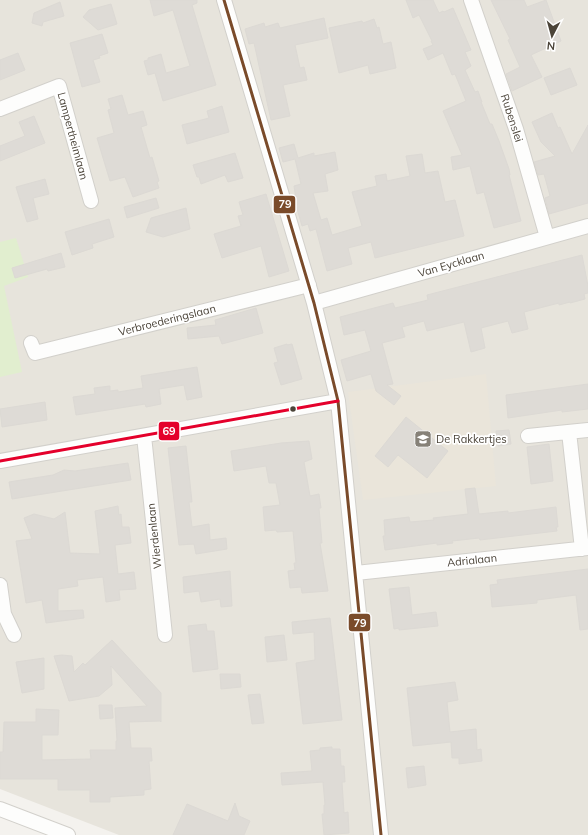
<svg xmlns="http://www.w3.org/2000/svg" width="588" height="835" viewBox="0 0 588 835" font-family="Mulish,sans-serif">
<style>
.residential{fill:#e7e4dc}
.education{fill:#eae5da}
.green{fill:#e1eecf}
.building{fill:#dedbd6;stroke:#dcd9d4}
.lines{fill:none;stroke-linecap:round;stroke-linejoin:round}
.minor-casing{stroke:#d2d0cb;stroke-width:16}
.minor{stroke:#fdfdfc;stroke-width:14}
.bus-1-casing{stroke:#fff;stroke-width:6}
.bus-2-casing{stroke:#fff;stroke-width:6}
.bus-1{stroke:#7a4b2a;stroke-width:3}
.bus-2{stroke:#e4002b;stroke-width:3}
.bus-dot{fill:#4b4439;stroke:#fff;stroke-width:1.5}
.labels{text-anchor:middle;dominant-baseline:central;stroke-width:3.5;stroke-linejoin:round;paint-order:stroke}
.street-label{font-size:11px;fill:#4b4439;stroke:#fff}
.poi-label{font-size:11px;fill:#4b4439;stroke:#fff;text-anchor:start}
.line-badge{stroke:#fff;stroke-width:1.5}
.badge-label{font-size:11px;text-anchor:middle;font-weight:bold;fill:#fff}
</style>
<rect width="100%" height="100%" fill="#f4f2ee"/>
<path class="residential" d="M0,0H588V835H119L0,789Z"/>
<path class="education" d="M486,374L496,486L363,500L348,392Z"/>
<path class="green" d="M16,238L28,277L4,286L22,372L0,377V242Z"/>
<path class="building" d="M150,0H197V3L192,5L216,85L163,101L155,73L148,75L144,61L148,60V58L161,54L166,73L190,66L173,10L154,16Z
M406,0H433L439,13L443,11L444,12L453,8L471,50L465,52L471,66L465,70L475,92L478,91L482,102H481L490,124H492L499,141L509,169L510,175H509L521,221L494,228L484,192L477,194L470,166L453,170L451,157L462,155L443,111L466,101L455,74L452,75L443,53L428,60L423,49L433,45L431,41H432L419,15L413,18Z
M491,0H524L527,7L546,0L561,41L531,55L542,77L512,91L506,74L520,67L508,40L510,39Z
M60,2L64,16L43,22L42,26L32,23L34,13Z
M111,4L117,24L98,30L83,17L89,10Z
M324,18L328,38L295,45L300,68L304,67L307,80L283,85L290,116L271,120L254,43L249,44L245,29L264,23L265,27L278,23L280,28Z
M374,19L377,28L379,27L383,44L391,42L396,68L370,74L368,65L339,73L329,28L362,21L363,23Z
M102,34L108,53L99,56L100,58L93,60L100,82L82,87L70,43Z
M18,53L25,70L0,80V60Z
M570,68L577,85L551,95L544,78Z
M122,95L128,115L143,111L147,125L141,127L150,158L152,157L159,181L157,182L159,188L133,197L125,177L110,181L97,138L114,133L108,110L111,109L108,99Z
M222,106L229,132L187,144L182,125L209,118L207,111Z
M552,113L558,128L560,127L572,154L588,125V203L549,214L545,198L550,196L544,174L538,175L534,162L555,156L541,142L532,122Z
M34,116L45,143L0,161V146L25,136L19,122Z
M294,144L298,158L314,153V156L335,152L338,170L325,174L328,191L313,193L321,220L327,218L332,235L362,226L352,192L377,186L375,176L386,174L387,181L410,176L406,156L422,154L425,173L438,171L445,202L455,200L464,236L375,258L371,242L348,248L352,264L327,271L316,229L310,231L308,224L302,226L296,205H297L294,186L301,184L295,159L283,162L279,148Z
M235,153L243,178L228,182L225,175L201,184L199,177H197L193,165Z
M45,179L49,194L33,198L38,219L27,222L16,187Z
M266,194L289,271L269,277L261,246L222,258L214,234L241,226L238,216L243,215L239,202Z
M156,198L159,208L127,218L124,207Z
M186,208L190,229L163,237L146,232L151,218Z
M109,219L114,237L92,244L93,248L72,255L65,232Z
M61,253L65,267L48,271L47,269L15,278L12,268Z
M582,255L588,286V293L584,294L585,299L570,303V302L559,305V303L524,312L528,329L512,333L508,321L481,328L485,348L471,352L464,322L427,331L424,321L402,327L405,337L382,343L393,384L387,385L401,396L394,405L376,391L371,374L347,381L341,360L371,351L365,330L344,335L340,317L393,303L395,308L428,300L427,295Z
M256,308L263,333L222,344L219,336L188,339L187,328L216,325L215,320Z
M287,344V345L292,344L302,379L281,385L274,363L278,362L274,348Z
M197,367L202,397L187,400L184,385L159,389L161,404L146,407L145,404L76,415L73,397L95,394L94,388L110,386V391L118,390V392L143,388L141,376Z
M588,384V409L562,412V410L508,418L506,395Z
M45,402L47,420L2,427L0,409Z
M406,417L448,451L427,478L398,455L388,467L375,456Z
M509,430L511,444L498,446L496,431Z
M309,441L312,459L304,462L310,496L319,494L321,508H319L322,543H320L328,591L302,593L301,587L290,588L288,571L295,570L294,563H296L293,531L277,532L276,530L265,531L263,507L280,505L276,483H269L266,466L234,471L231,451L281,443Z
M549,444L553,481L531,484L527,447Z
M186,446L192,502H189L192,527L209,524L210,540L226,538L227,549L196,554L194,544L179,545L168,448Z
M128,463L131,480L12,499L9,482L53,475L64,470L75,471Z
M475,488L479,514L508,511V513L556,507L558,527H556L557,531L480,540L479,538L452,541L453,543L437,545V543L385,550L383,536H385L384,520L409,517L410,522L434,520L433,518L468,514L465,489Z
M118,506L119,515L121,514L122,527H129L131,543L115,545L118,574L134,572L136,589L119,590L120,600L106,602L103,577L77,580L78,586L58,589V611L83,610L84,618L46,623L42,600L26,603L16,541L32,539L24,518L34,514L54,519L65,512L70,553L100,554L95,511Z
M588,569V629L580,630L576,595L537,600V603L492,607L490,585L498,584L497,580Z
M230,571L232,606L221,607L220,599L201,602L199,591L184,593L183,577Z
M409,587L412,615L436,612L438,626L399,630V628L394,629L389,589Z
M330,618L342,720L303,724L296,663L315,660L314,632L293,634L292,622Z
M206,624L207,631H214L218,669L193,672L188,626Z
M284,635L287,660L267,662L265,637Z
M112,640L161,693V722L160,721L129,722L131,748H151L152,761H149L151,789L144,790V795L110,797V802H90V790H58V779H0V752H3L4,722H36V709L59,710L58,735H42V760L91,759L90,750H116V741H117L115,708L147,706L111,666L112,685L99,696L69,701L54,656L62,655L72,656L74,672L83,663L85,665Z
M44,658V689L22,693L16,662Z
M220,674H240L241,687L221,689Z
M455,682L458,700L447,702L450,732L476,729L477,750L481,749L482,761L459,764V758H452L451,742L413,746L407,688Z
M260,694L264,723L252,724L248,695Z
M99,705H112L113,718L100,719Z
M332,747V749H340L341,766H344L345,782H342L344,813L348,812L349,833L324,835L322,814H324V805H325L323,782L282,785L281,773L312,771L310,751L320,750V748Z
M424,766L426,785L408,788L406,768Z
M235,803L239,816L250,821L244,835H173L187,804L228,821Z"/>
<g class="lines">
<defs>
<path id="minor" d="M224,0L314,303L338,401L381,835
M471,0L516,129L547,237
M0,109L59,86L91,201
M314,303L588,226
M31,343L35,353L309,285
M569,432L582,549
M144,436L165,635
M528,436L588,430
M0,461L338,401
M356,573L588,548
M0,585L4,614L14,635
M0,809L68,835"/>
</defs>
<use href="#minor" class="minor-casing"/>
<use href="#minor" class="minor"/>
<defs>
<path id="bus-1" d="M224,0L314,303L338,401L381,835"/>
<path id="bus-2" d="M0,461L338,401"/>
</defs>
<use href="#bus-1" class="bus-1-casing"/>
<use href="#bus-2" class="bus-2-casing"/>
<use href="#bus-1" class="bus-1"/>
<use href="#bus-2" class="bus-2"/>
</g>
<defs>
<symbol id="school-square" viewBox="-11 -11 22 22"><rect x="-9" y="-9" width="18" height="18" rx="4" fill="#868178" stroke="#fff"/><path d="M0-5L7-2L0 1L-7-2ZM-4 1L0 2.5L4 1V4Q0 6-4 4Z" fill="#fff"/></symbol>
</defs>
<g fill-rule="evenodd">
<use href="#school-square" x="413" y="429" width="20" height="20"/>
</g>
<circle class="bus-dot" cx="293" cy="409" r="3.5"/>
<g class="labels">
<g class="street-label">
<text transform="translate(512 118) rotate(72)">Rubenslei</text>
<text transform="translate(73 136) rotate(75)">Lampertheimlaan</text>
<text transform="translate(451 264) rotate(-16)">Van Eycklaan</text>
<text transform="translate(167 320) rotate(-14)">Verbroederingslaan</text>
<text transform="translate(154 536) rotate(-96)">Wierdenlaan</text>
<text transform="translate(472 560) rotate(-6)">Adrialaan</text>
</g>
<g class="poi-label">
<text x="436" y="439">De Rakkertjes</text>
</g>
</g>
<g class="line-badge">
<rect x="273" y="195" width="23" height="19" rx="4" fill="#7a4b2a"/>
<rect x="158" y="421" width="22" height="20" rx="4" fill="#e4002b"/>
<rect x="348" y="613" width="23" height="19" rx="4" fill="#7a4b2a"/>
</g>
<g class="badge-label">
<text x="285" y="208">79</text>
<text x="169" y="435">69</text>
<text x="360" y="627">79</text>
</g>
<g transform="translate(552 36) rotate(186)" stroke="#ffffff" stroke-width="3" paint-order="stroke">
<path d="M0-3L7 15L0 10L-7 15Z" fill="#4b4439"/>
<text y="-6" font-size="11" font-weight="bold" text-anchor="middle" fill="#4b4439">N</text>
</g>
</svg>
